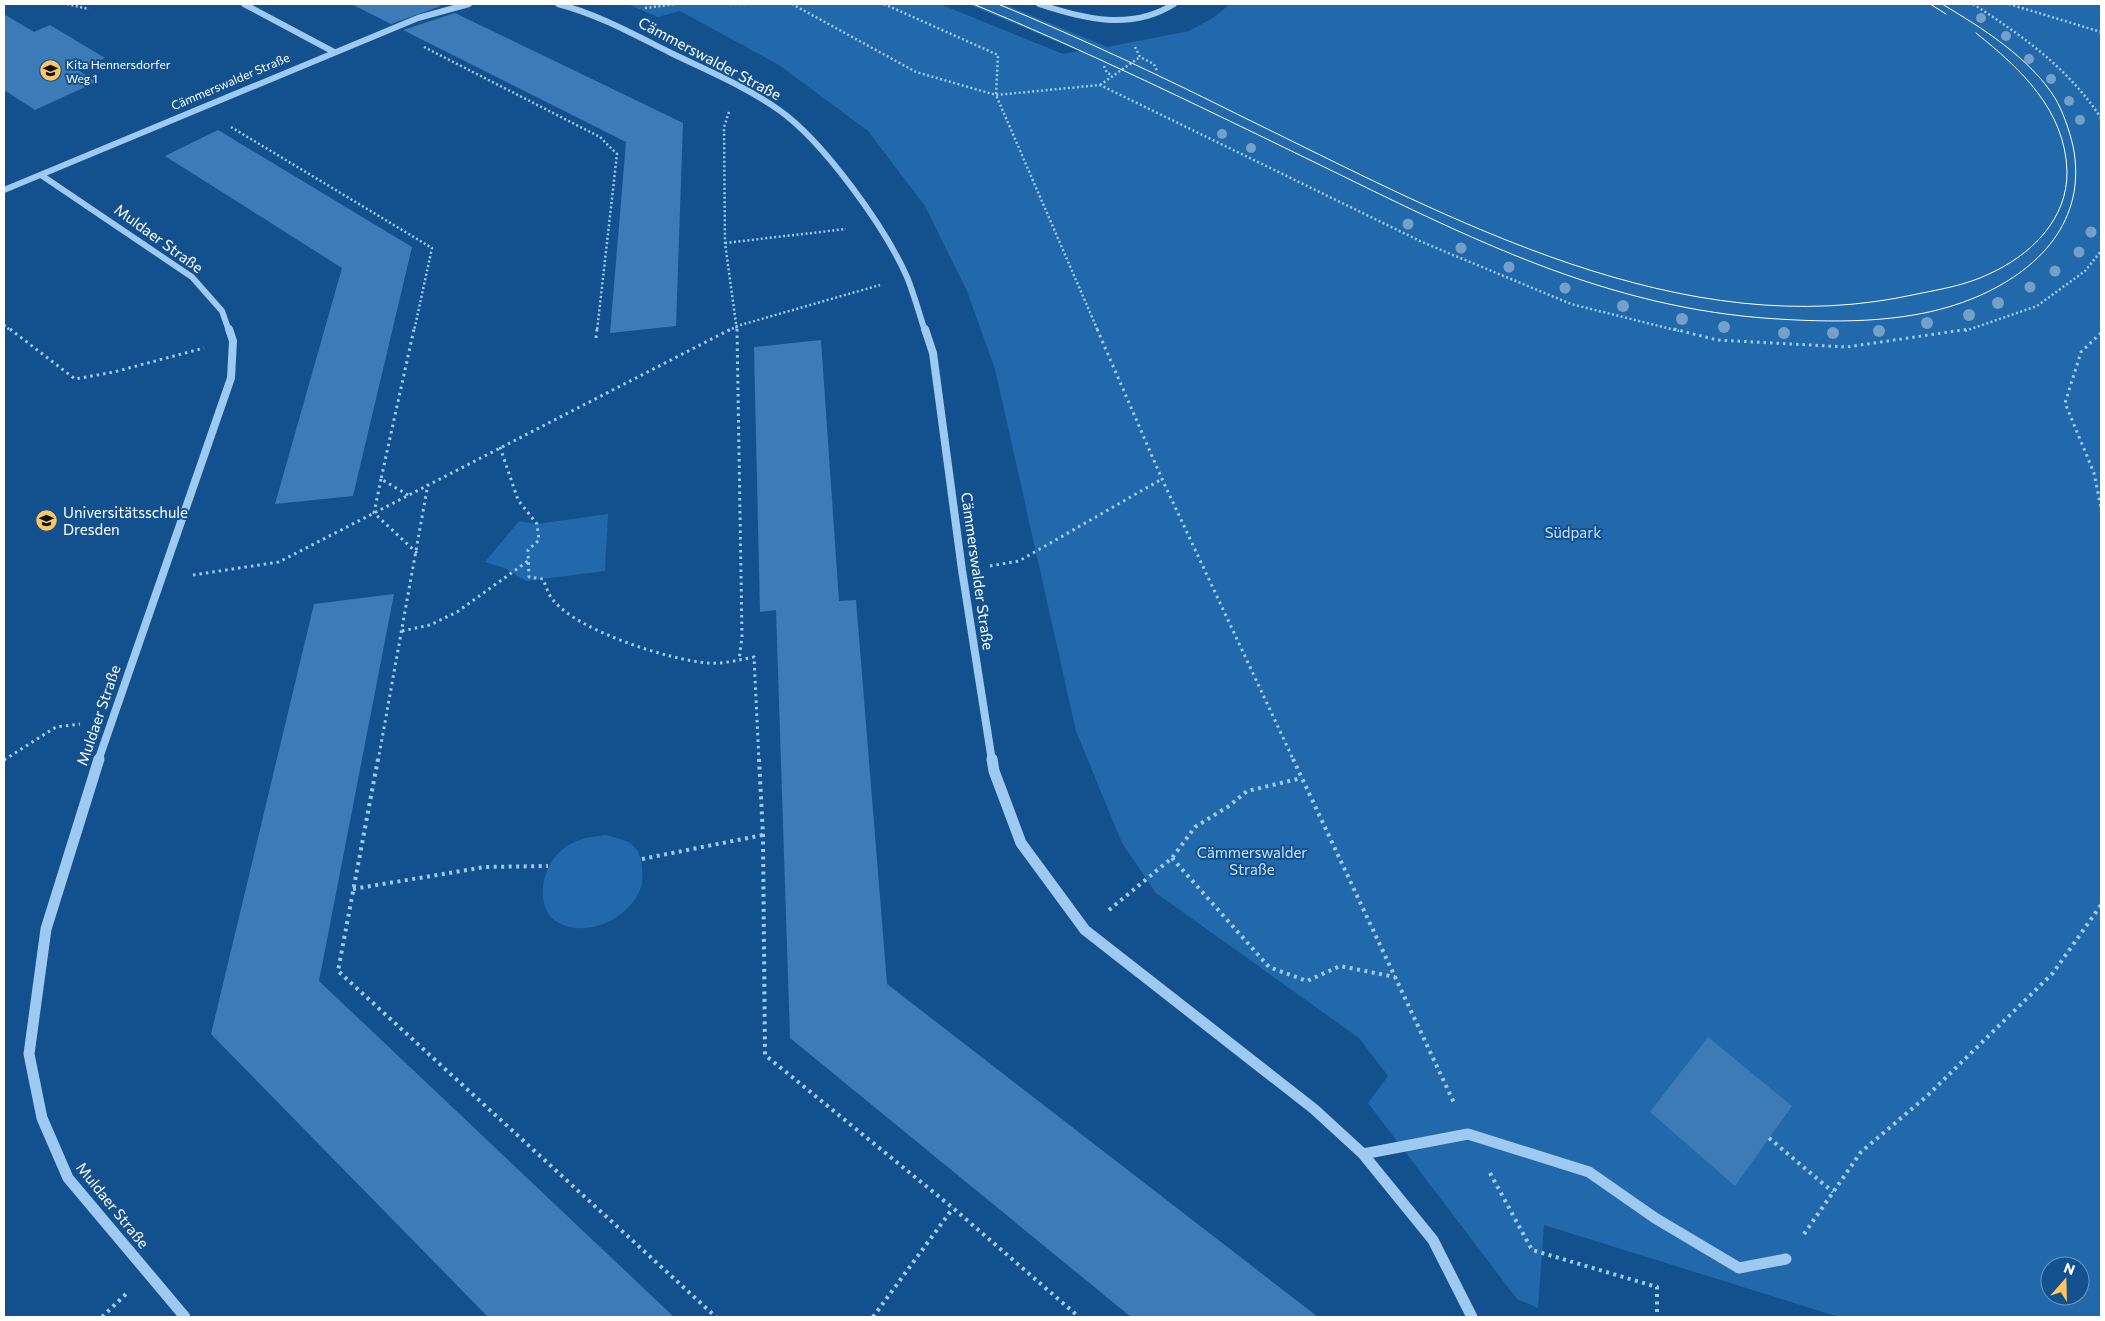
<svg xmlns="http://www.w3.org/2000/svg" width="2105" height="1321" viewBox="0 0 2105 1321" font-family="Commissioner,sans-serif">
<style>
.green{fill:#2269ab;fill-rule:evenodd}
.building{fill:#3c7bb8}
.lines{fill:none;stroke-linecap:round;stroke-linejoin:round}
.path-far2{stroke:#9ec9f1;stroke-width:2.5;stroke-dasharray:2 2.5;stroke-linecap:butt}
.path-far1{stroke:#9ec9f1;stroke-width:3;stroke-dasharray:2.5 4;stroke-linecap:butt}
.path{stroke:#9ec9f1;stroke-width:4;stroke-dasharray:3 4.5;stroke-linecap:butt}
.minor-far2{stroke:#9ec9f1;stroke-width:6}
.minor-far1{stroke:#9ec9f1;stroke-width:8}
.minor{stroke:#9ec9f1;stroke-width:11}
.tram{stroke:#fff;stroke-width:1}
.tree{fill:#74a0ca}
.labels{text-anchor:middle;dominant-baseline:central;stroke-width:4;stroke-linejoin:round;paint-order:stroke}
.far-poi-label{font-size:12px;fill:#fff;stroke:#13518e;text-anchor:start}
.far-street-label{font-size:12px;fill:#fff;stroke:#13518e}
.street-label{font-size:15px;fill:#fff;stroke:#13518e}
.poi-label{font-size:15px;fill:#fff;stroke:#13518e;text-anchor:start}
.park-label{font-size:15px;fill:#c4e1fc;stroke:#13518e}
</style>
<rect width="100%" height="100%" fill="#13518e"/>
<path class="green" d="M627,4H940L1063,54L1079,51L968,4H1004L1107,47L1189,31L1213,18L1230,4H2101V1317H1839L1544,1225L1538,1308L1517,1299L1368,1103L1388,1076L1359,1038L1156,893L1122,843L1076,731L995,369L967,291L925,206L868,131L779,65L680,11L658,17ZM2050,1266H2080V1296H2050Z
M608,514L605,571L526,581L507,569L485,562L519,521L537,524Z
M606,835C613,837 622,839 628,842C638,848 642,858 642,868C642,874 643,882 641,887C630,919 586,939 557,922C547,916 544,906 543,896C541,873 556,847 580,840C588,837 598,836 606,835Z"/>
<path class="building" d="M351,4H436L441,6L391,24Z
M455,13L683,123L676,326L610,333L626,142L403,30Z
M4,14L34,32L50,25L105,58L78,70L96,82L35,110L4,90Z
M218,130L412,247L353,496L275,504L342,268L165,156Z
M821,340L839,601L856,600L887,984L1318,1317H1131L790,1038L776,610L760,612L754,347Z
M394,594L319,981L674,1317H488L211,1034L314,604Z
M1708,1037L1792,1106L1735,1186L1650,1112Z"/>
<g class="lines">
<path class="path-far2" d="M67,4L89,9
M730,4H746
M792,4L916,72L996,95L1100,85L1422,242L1571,304L1679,331
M884,4L998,55L996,95L1098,331
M1973,4C2023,36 2068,68 2101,118
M2009,4L2101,32
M645,8L676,4
M424,47L600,137L617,154L597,331
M1135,47L1140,57L1154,64L1157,71
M1104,66L1107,73L1112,75
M1100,85L1140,57
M729,112L724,127L725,243L737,331
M231,127L432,248L414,331
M725,243L846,229
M4,325L11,331
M728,331L737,326L880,285
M1965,331L2037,306L2085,271L2101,251"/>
<path class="path-far1" d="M10,329L75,379L114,372L204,348
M737,329L742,637L739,660
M1097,329L1162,479L1294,761
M1674,329L1717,340L1847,347L1969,329
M2101,333L2081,352L2065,403L2094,473L2101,508
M596,338L597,329
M500,447L518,500L537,524L539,540L528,550L529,577L543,579C546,586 548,594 553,600C578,631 669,660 708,663C724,664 739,660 754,657L759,761
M381,479L374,513L417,553
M408,495L381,479L414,329
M990,566L1019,561L1162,479
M193,575L279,562L731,329
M402,631L430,625L457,612L528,561
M4,760L56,727L80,724
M378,761L428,484"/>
<path class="path" d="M378,759L338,971L716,1317
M759,759L763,835L765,1055L953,1208L1079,1317
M1293,759L1455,1105
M1172,858L1269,967L1307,981L1340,966L1395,977
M642,859L763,835
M353,889L485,867L548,866
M1109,910L1172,858L1195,827L1229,806L1247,791L1302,778
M1769,1138L1833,1192
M1490,1173L1532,1250L1657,1287V1317
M1804,1234L1861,1152L1927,1096L2053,973L2101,905
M102,1317L126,1294
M873,1317L953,1208"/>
<path class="minor-far2" d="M244,4L334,52
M558,4C597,14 633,34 669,52C706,70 745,86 779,110C823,141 885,227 907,277C914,294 919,313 925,331
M1039,4C1084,19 1131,31 1174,4
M41,175L192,277L222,311L229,331
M4,190L418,18L469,4"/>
<path class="minor-far1" d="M925,329L933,353L962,570L992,761
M98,761L231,378L233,341L229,329"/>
<path class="minor" d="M99,759L46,929L29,1054L42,1118L68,1178L185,1317
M992,759L994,771L1021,843L1085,930L1314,1109L1363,1154L1433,1240L1472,1317
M1363,1154L1468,1134L1589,1172L1655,1218L1739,1268L1786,1259"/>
<path class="tram" d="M973,4C1089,52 1201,107 1314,162C1466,236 1605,309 1778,319C1843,323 1914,323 1974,298C2039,271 2088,220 2073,146C2069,129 2063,112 2055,98C2029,57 1982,28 1942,4
M998,4C1083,39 1165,78 1247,119C1452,219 1682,347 1917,294C1942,289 1966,285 1989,274C2031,255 2068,219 2067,171C2065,110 2021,69 1976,33
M1930,4L1946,14"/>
</g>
<g class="tree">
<circle cx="1981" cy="18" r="5"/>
<circle cx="2006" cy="36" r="5"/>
<circle cx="2029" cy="59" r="5"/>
<circle cx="2051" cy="79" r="5"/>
<circle cx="2069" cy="101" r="5"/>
<circle cx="2080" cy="120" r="5"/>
<circle cx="1222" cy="134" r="5"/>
<circle cx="1251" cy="148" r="5"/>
<circle cx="1408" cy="224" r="5.5"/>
<circle cx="2091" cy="232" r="5.5"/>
<circle cx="1461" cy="248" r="5.5"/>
<circle cx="2079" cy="252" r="5.5"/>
<circle cx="1509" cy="267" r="5.5"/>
<circle cx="2055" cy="271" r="5.5"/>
<circle cx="2030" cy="287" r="5.5"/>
<circle cx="1565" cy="288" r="5.5"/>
<circle cx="1998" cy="303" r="6"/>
<circle cx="1623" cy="306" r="6"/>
<circle cx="1969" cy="315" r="6"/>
<circle cx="1682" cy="319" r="6"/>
<circle cx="1927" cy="323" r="6"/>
<circle cx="1724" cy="327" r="6"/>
<circle cx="1879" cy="331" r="6"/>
<circle cx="1784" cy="333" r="6"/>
<circle cx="1833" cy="333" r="6"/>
</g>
<defs>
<symbol id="school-disc" viewBox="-11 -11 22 22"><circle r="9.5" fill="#ffc65e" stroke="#13518e"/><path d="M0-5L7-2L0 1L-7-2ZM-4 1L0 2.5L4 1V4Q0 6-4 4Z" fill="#111"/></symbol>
</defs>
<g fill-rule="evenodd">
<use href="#school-disc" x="38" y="58" width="25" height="25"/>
<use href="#school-disc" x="34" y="508" width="25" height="25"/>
</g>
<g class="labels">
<g class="far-poi-label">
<text x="66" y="64">Kita Hennersdorfer<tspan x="66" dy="14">Weg 1</tspan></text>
</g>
<g class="far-street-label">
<text transform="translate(230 81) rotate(-23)">Cämmerswalder Straße</text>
</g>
<g class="street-label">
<text transform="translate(710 58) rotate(28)">Cämmerswalder Straße</text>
<text transform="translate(159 238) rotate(36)">Muldaer Straße</text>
<text transform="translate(978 571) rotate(82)">Cämmerswalder Straße</text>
<text transform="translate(98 715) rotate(-71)">Muldaer Straße</text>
<text transform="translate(113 1205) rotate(51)">Muldaer Straße</text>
</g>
<g class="poi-label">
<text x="63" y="512">Universitätsschule<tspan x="63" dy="17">Dresden</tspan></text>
</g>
<g class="park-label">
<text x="1573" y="532">Südpark</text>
<text x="1252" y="852">Cämmerswalder<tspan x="1252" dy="17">Straße</tspan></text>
</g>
</g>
<rect width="2105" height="1321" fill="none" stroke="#ffffff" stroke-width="10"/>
<g transform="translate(2065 1281) rotate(20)"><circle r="24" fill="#13518e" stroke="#7197bb"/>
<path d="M0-4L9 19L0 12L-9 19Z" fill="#ffc65e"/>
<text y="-8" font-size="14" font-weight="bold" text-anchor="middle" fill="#ffffff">N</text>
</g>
</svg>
